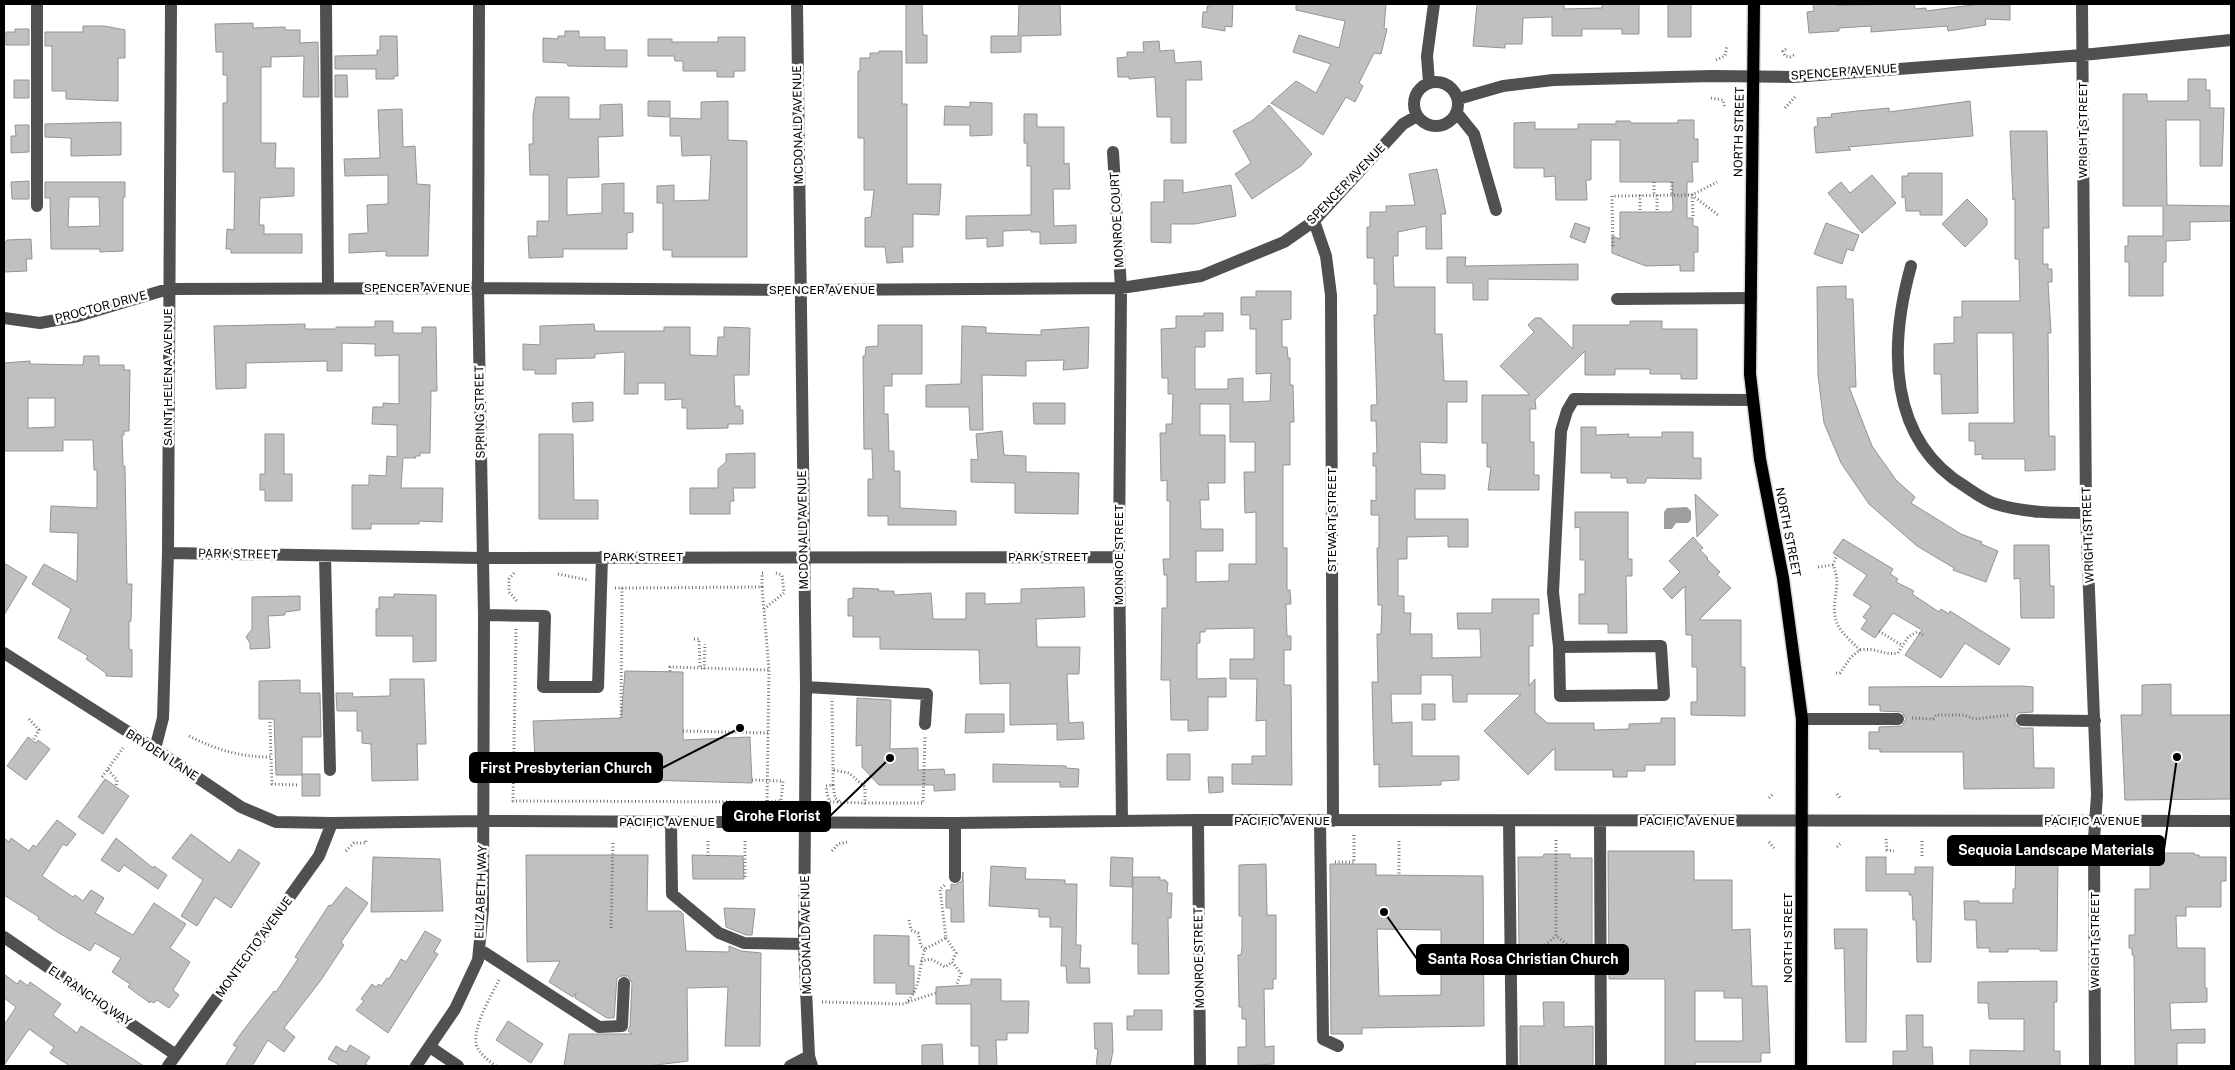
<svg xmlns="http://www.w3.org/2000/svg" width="2235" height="1070" viewBox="0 0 2235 1070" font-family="'Public Sans',sans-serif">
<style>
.water{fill:#9e9e9e}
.building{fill:#c0c0c0;stroke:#949494;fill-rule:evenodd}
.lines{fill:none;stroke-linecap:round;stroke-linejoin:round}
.major-casing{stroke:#dbdbdb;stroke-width:15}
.path{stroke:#727272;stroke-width:3;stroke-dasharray:1 2.5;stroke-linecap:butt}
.minor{stroke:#505050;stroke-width:12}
.major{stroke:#000;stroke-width:12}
.labels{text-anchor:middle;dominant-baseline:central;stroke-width:5;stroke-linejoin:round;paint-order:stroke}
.street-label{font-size:12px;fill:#000;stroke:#fff}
.leader{fill:none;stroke:#000;stroke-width:2}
.callout-dot{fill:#000;stroke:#fff;stroke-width:2}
.callout{fill:#000;stroke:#000;stroke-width:2}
.callout-label{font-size:14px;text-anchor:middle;font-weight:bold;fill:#fff}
</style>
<rect width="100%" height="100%" fill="#fff"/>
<path class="water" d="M1687,507L1691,511V520L1688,523H1676L1672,529H1664V512L1667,508Z"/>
<path class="building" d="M906,4H922L923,35H927V63H906Z
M1019,4H1060L1061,35L1021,36V52L991,53V36H1018Z
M1211,4H1233L1232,27L1225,26V31L1202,27L1203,12H1207V6H1211Z
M1296,4H1386L1384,28L1387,29L1381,54L1374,53L1359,83L1363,86L1355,102L1346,97L1323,135L1271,103L1296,81L1316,93L1331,64L1293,52L1299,35L1339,48L1345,21L1296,10Z
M1477,4H1564V9L1602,8V4H1639V34H1622V29H1582V36H1552V17L1523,18L1522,44H1505V48L1473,46Z
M1668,4H1691V37H1668Z
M1813,4H1837V5L1914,4L1915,9L1926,8V11L1980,4L2010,5V20L1985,19L1986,25L1948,31L1947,26L1871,32V26L1839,28V31L1809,33L1807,12L1814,11Z
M253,23V28L285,27V30H300V43L318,42L319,97H303L304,56L271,57V67H261V143H276L275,168H294V196L260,198L259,225H264V234H302V253H231V249H226L227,229L234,230L235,172H223V103H227V75H223V52H216L215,24Z
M83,26H104L125,30V58H118V101L66,99V91H52V46H45V32H83Z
M15,29H29V45H6V32H15Z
M565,31H579V37H605V50H627V67L568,66L567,63L543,62V38L558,39V36H565Z
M380,36H397L398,76H394V79H376V69H335V56L377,55V50H380Z
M718,37H745V71H734V77H717V71H683V61H675L674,56H648V39H672V42H718Z
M1159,41L1160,51L1174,50L1175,63L1201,61L1202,80H1186V143H1171V117H1157L1155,77L1129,79V77H1118L1117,58L1127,57V52H1144L1143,42Z
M879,51H902V104H907V184H941L939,215L913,214V247H902L903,262L887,263L885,247H865V218L871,217L874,190H864V138H858V71H860V58H870V53H879Z
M335,75H347L348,97H335Z
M2188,79H2206V90H2210V108H2224L2222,166H2200V120H2166L2167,205L2231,206V221L2190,222V240L2166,241V262H2163V296H2129V262H2125V246H2128V236H2163V206H2123V94H2147V101H2188Z
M14,80H29V98H14Z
M536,97H569V119H600V105L622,104L623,136L598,137L599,177L567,178V215L602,213V184L624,183V213H633V232L627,233V249H563V257L529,258L528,236H537V221H549V175H530L529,144H533V116Z
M648,101H670V117L648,116Z
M728,101V140L747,141V257H672V250H663V203H657V186L674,185V201L709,200L711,155L682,156L681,136H670V118L701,119V102Z
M1970,101L1973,136L1848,147L1851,150L1816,153L1814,127L1818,126L1817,118L1832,117L1831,114L1857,111L1889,108V112Z
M970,102L992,103V135L970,136V125H944L945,106L970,107Z
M1269,105L1312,154L1301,166L1252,199L1235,174L1251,163L1233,131L1253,120Z
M402,109L403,147L415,146L417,184L430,185L428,256H386V251L349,253V234L368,233L367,205L388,204V175L345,176L344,159L380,158L378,110Z
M1024,114H1037V127H1064V164L1069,163L1070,189H1053L1054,226L1076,225V243L1040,244V232H1031V230L1003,231V246L987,247V238L966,239V216L1031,215V166H1027V143H1024Z
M1678,120H1694V139H1698V162H1692L1693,182H1687V218H1693V226L1698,227V252H1694V271H1680V265L1646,266L1612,253V236L1620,239V212H1671L1673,209L1672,182H1620V140H1591V180H1586L1587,200H1556L1555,176L1544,177V168H1514V123L1535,122V129H1578V124H1616V121H1630L1631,123H1678Z
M121,122V155L71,156V138L45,137V124Z
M15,125H29V152L11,153V136H16Z
M2010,131H2047L2049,228H2043V264H2048V269H2052V282H2048L2051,333H2048L2049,436H2055V470L2025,471V459H1982V454L1975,455V441H1969V423H2014L2013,333H1977L1978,413L1942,414L1941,374H1934V344L1954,343V317H1962V301H2020L2019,259H2015V198L2013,200Z
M1437,169L1446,214H1441L1442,249H1426V226L1398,232V256H1393L1394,287H1435V334H1442L1444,381H1467V402H1447V443L1420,442L1421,474L1445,475V489H1415V519H1468V547H1448V536L1407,537V559H1398V596H1404V613H1411L1410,634H1432V658L1481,657L1480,629H1458L1457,613H1492V599H1539V614H1533V646H1529V686L1535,679V712L1547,723H1594V730L1629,729V724L1661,723V718H1675V765H1645V771H1627V777H1613V770H1555V748L1528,775L1484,731L1521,694H1467V702H1453L1452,675H1421V694H1391L1392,723L1412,722V756H1459V780L1441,781V785L1379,787V764L1374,765L1372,682H1378L1377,634H1381L1382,605H1378L1377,548H1379V515H1371V500L1376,501V466H1373V453H1377L1376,421H1371V405H1377L1374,315H1377V284H1374V258H1367V227H1370V212H1386V206L1415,205L1409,174Z
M1908,173H1942V215H1920V211H1906L1905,196L1902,198V176H1908Z
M1872,175L1896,203L1862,233L1828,193L1841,182L1850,193Z
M1164,180H1183V193L1231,185L1236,216L1195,224H1171V243L1151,242V202H1164Z
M29,181V199H12L11,182Z
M45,182H125V197H123V251L100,252V249H51L50,198H45ZM69,197H99L100,226L68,227Z
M1967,199L1987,219V225L1965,247L1942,224Z
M1575,223L1590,228L1585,243L1570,237Z
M1826,223L1859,235L1853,251L1847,249L1842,264L1814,254Z
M31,239L32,259H26L27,271L4,272V245L7,240Z
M1447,257H1466L1465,266L1578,264V280L1488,279V300H1473V283H1447Z
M1846,286V299H1853L1856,387H1849L1872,446L1896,480L1915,497L1911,503L1961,534L1982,542L1981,544L1998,551L1986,582L1953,570L1954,568L1917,546L1869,504L1841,463L1824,423L1818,375L1817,287Z
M1256,291H1291V319L1282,320V347H1287L1288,358H1290V385H1293L1294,422H1290V465H1283V548H1287V590H1290L1291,604H1286L1287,636H1291V650H1284V685H1291L1292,785L1232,784V764H1252V756H1266V720L1256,721L1257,679H1230V659H1254V628L1205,629V632H1200V643H1197V679L1226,678V697H1208V730L1188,731V720H1171L1170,680H1161L1162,608H1167V575H1164L1163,559H1170V501H1167V480L1161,481L1160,433H1166V424H1172L1173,394H1168V378H1162L1161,329L1176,328V316H1204V313H1223V331H1205V347H1195V389H1228V379L1243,378V402L1270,401L1271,373L1256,374V329H1250V315H1241V297H1256ZM1200,404H1230V442H1255V472H1244L1245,513L1256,512V564H1229V581L1196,582V551H1223V529H1201L1200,500H1209L1208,483H1225V435H1200Z
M1535,318H1541L1573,349V325H1630V321H1662V329H1697V379H1681V374H1650V369H1615V375H1585V351L1535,400L1536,409H1530V442H1534V475H1539V490H1488L1491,467H1487V443H1482V395H1530L1500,366L1534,332L1528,325Z
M375,321H393V333H422V327H436L437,391H431L430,453H420V456H415L416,458H403L401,488H443L442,522L419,521V524H371V529H352V485H369V475L386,476L387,456L397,457V425L372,424L373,407H383V403L399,404V355L375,356V344L342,343V371H327V361L246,363V388L216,389L214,326L305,324V329H336V327H375Z
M594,324L595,331H664V327H690V355L717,356L718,337H724V327L750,328L749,375H734L735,406H740V410H743V424H728V428L687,429V408H682V399L665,400V383H638V394H624L625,352L595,354V358L556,359V374H535V370H523V344L540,345V326Z
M878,325H922V374H892V386H884V414H888L889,451H894V471H900V508L956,511V525H888V516H868V479H873L872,449H864L863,356H865L866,347L878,346Z
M962,326L986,327V333L1041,335V330L1089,327L1088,368L1063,370L1064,360L1026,361V376L982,375L983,430H970L969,407H926V385L961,384Z
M84,356H99V365H124V370H130L129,431H124V435H122L123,466H125L127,584H132L131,621H129V649L132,650V677L106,676V673L86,659L88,656L58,638L71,609L32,584L44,564L77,582L78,533L50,532L51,506L97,508V470H94L93,440H63V451H4V363L30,361V364L83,365ZM28,398H55V427L28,428Z
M593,402V421L573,422L572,403Z
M1033,403H1065V424H1034Z
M1581,427H1596V435L1629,434L1628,437H1662V432H1693V458H1701V479L1647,478L1645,483H1627V478H1611V473H1581Z
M1002,431L1004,455L1026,456V472L1079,473L1078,514L1015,513V483L971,482V459L978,460L976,434Z
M265,434H284V474H292V501H265V490H260V474H265Z
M539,434H573L574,500H598V519H539Z
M755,453V488H733L734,501H730V514H690V488H718V469L726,462V454Z
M1695,494L1718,515L1697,537Z
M1575,512H1628V559H1632V576H1626L1627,633H1608V624H1579V594H1585V560H1580V527L1575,528Z
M1693,537L1703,548L1700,550L1708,558L1707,559L1720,572L1717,575L1731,588L1699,620H1741V667H1745V716L1691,715V702H1697V667H1692V635H1686L1685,586L1672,599L1663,589L1680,572L1669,561Z
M1843,539L1893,569L1890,574L1898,579L1896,582L1914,591L1912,594L1939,612L1941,609L1949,614L1950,611L2010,649L1999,665L1965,643L1941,678L1905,655L1922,630L1893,613L1875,638L1861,629L1867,620L1863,617L1871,606L1853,595L1867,575L1833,553Z
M2014,545H2049L2050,586H2054V618H2021L2020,578L2014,579Z
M4,563L27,577L4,615Z
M1084,587L1085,617L1036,619L1037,647H1080L1079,674H1067L1069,723L1083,722L1084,739L1057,740V724L1010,725V683L980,684L979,650L880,649V637H853V616H848V599L853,598V588L879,589L878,591H894V595L931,593L933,619H966V593H985V604L1021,603V589Z
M394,594L436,595V661L413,662V636H376V609H379V597H394Z
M300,596V610L285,612V615L268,616L270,648L250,649V643L246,637L252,629V597Z
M625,671L683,672V740L750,737L752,783L536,777L533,721L621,718Z
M390,679H424L426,744H417L418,780L372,781L371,744L362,743V731H357V711H337L336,693H353L352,697L390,696Z
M300,680V693H320L321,737H302V775H276L274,719H259V681Z
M2171,684V715H2231V799L2125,800L2121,715H2142V685Z
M2022,686L2033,687V712L2018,713L2015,716V724L2021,728H2033L2034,768H2054V788L1964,789L1963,752H1880V749H1869V732H1879V727L1902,726L1906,719L1902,712L1880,711V705H1869V687Z
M857,698L891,700L890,749L918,748V770L944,769L945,775L955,774V790L934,791V785H879L862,767V745L856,746Z
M1422,704H1435V720H1422Z
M966,714H1004V732L965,733Z
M28,737L36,743L38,740L50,749L26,780L7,766Z
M1167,754H1190V780H1167Z
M993,764L1066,766V768L1079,769L1078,787H1060V782H993Z
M302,774H320V796H302Z
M1208,777H1223V792L1209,793Z
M105,779L129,796L103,834L78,817Z
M57,820L76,834L67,846L63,844L42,876L73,897L75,895L83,901L91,890L104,898L95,913L133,935L154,903L186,924L170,948L190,962L173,990L179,995L169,1008L157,1000L154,1003L151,1001L150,1003L128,987L130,984L112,972L121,958L95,943L90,951L54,930L38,919L39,917L4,895V838L9,842L11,838L29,851L33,845L36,847Z
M191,834L230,863L239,849L260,863L231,908L215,897L197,926L181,916L203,880L172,858Z
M116,838L153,868L154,866L167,875L158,889L124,865L119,872L101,860Z
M1608,851H1694V880H1732V930L1750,929L1752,986H1767L1770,1053H1761V1062H1695V1066H1665V979H1609ZM1695,991H1724V998H1742L1743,1041H1695Z
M2016,853H2058L2057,951H2040V949H2008V952H1989L1990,948H1977L1976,920H1965L1964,901H1979V903H2013V889H2015Z
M2150,853H2194L2195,855H2199V857H2226V881H2221V907H2186V916H2176L2177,948H2205V988H2207V1002L2170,1003L2171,1030L2205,1029V1043H2177V1066H2135L2134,955H2132V948H2129V935H2135V889H2150Z
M1544,854H1570V858H1592V948H1519L1518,857H1543Z
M526,855H648L647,911H680L683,914L686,951L729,952V946L741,951L761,953L760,1046H725L728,987L687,988L688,1061L648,1066H564L569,1034H632L628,1031L630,1026L632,983L628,976H621L617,978L614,1018H607L575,998L576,993L573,997L549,982L560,961L527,962Z
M692,855L743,856L744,879H693Z
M373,857L440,859L443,911L371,912Z
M1111,857L1133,858L1132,887L1110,886Z
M1866,857H1886V874H1915V867H1933L1931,962H1917L1916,920H1913L1912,895H1909V891H1866Z
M1266,864L1267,915H1276V979H1273V989H1264L1265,1047L1274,1046V1064L1238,1066V1047H1246V1019H1242V1007H1239L1238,955H1241L1242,947V916H1239V865Z
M1330,864H1376V875L1483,876L1484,1026L1362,1028V1034H1331ZM1377,929L1441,930V995L1379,996Z
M991,866L1026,868L1025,879L1065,880V884H1077L1076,945H1081L1080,968H1089L1090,983H1067L1066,966H1061L1062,927H1050V917H1039V909L989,906Z
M963,872L964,922H951V908H946V890H951V884L955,885L962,881Z
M1133,877H1160V880H1166L1165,882H1168L1167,893H1172L1171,918H1168L1169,974H1138V944H1132Z
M346,887L368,903L341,942L344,945L321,980L284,1028L295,1037L284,1052L268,1040L252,1066H225L237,1047L233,1045L242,1032L274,991L276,992L298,959L295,957L329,905L331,906Z
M724,908L755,909L752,935H746L726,927Z
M1834,929H1867L1866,1042H1846L1844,948L1835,949Z
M425,931L441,940L434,952L438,954L388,1033L356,1010L364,1001L361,999L372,984L376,987L379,984L381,986L387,978L389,979L401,959L406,962Z
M874,935L909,936V966H914V994H896V983H874Z
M4,974L17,984L20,980L28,986L30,982L61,1004L53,1015L77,1033L81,1026L144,1066H70L50,1053L54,1047L29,1029L4,1065V1025L16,1007L4,998Z
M971,979H1001V1001H1029L1028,1033H1007V1040H996L997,1066H979V1046H971V1004H936V987L971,985Z
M2057,981V1002H2054V1051H2060V1066H1970V1050L2024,1051V1019H1989L1988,1003H1978V982Z
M1543,1002H1564V1027L1593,1026V1066H1520V1026H1544Z
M1134,1010H1162V1030H1127V1016H1134Z
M1906,1015H1923V1047H1932L1933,1066H1893V1051H1907Z
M508,1021L543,1044L531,1063L496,1040Z
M1094,1023H1112L1113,1051L1110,1066H1096L1098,1049H1095Z
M942,1044L943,1066H922V1045Z
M350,1045L370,1057L365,1064L369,1066H337L338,1064L328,1059L336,1046L346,1052Z"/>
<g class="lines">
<defs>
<path id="major" d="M1754,4L1750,374L1760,459L1783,578L1802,719L1801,1066"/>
</defs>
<use href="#major" class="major-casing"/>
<path class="path" d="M1786,49L1783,51L1785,56L1790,57L1794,55
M1716,60L1725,56L1727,45
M1711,98L1723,100L1725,108
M1785,108L1795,97
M1654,182V195
M1672,182V195
M1640,195V212
M1657,195V212
M1693,216L1692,195L1718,215
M1613,246L1612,196L1692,195L1717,182
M1833,565L1837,555
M1818,567L1833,565C1843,586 1829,603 1837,623C1841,633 1852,642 1860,650L1851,657L1840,673H1834
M514,573L509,579V592L517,601
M558,574L588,580
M762,587V573H764
M615,588H622L621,718
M622,588L762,587L769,670L670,667V672
M764,609L784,593L782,575L776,573
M516,629L513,801L767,802L769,670
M1879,631L1903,646
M694,639H699L700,668
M1860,650C1876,647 1884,656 1898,653L1908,637L1917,632L1923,635
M704,669L705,644
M832,701L833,770L849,773L865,787V803H923L925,737
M1912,718L1933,719L1936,715H1964L1975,719L2010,715
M29,719L39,730L33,741
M270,722L271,757
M683,731L768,733
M189,736C217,750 240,757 271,757L272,784L298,785
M108,770L117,780L116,787
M833,770V785L826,786L827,794L830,802L865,803
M102,777L123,748
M752,780L783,781L781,801L767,802
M862,784L871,776
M833,785L835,798L840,802
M1837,794L1841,799
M1769,798L1774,793
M1354,835V862
M1886,839L1887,850L1894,851
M1556,840V936L1569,946
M745,841V879
M1399,841V875
M1769,842L1774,848
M1837,847L1842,842
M346,851L354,843H366V839
M832,851L838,844L847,842
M708,856V841
M1922,856V839
M1335,862H1354
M909,920L911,930L918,933L921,946L925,949
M611,928L613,841
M946,938L956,953L952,962L961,973L956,986
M1545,945L1556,936
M921,961L931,959L945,967L952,962
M822,1002L905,1004C923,986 917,971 925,949L946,938L940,889L945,885
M908,1002L936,993
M496,1066C489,1061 477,1052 476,1043C474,1024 491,996 499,980"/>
<path class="minor" d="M326,4L328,288
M797,4L806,687L804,944L809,1056L812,1066
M2082,4L2086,513L2097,795L2094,839L2095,1066
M1414 104a22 22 0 1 1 44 0a22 22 0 1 1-44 0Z
M1429,83L1427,56L1434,4
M1458,99L1503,86L1553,80L1712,76L1793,77L2083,55L2231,40
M1457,113L1474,134L1496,210
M1113,152L1121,288L1119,557L1122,821
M37,206V4
M1314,221L1326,256L1331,295L1333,821
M1911,266C1889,345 1887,440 1966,487C1975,493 1986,501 1996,504C2025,513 2056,513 2086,513
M1617,299L1751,298
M4,318L40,323L78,316L168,289L478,288L800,290L1121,288L1201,276L1284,242L1314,221L1403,124L1417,116
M168,553L483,558L1119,557
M325,556L330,770
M484,615L545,616L543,687H598L602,557
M1559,647L1661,646L1664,695L1560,696L1559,647L1553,592L1561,431L1567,411L1574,399L1752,400
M4,653L155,749L241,807L276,822L332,823L482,821L955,823L1198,820L2231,821
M806,687L927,694L925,724
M1802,719H1898
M2022,720L2095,721
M155,749L163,718L168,553L171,4
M1198,820L1200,1066
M1320,821L1323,1039L1338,1046
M1509,821L1512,1066
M1600,821L1601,1066
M671,822L672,894L719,933L744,943L804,944
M955,823V877
M4,937L176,1055
M479,949L599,1027L622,1026L624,983
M430,1047L458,1066
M168,1066L319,856L332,823
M416,1066L455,1009L478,960L483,909L484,615L478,288L479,4
M790,1066L809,1056"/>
<use href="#major" class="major"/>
</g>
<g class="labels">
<g class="street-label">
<text transform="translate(1844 72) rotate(-4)">SPENCER AVENUE</text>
<text transform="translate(798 125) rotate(-91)">MCDONALD AVENUE</text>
<text transform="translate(2083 130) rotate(-90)">WRIGHT STREET</text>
<text transform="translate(1739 132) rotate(-89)">NORTH STREET</text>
<text transform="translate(1346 184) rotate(-46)">SPENCER AVENUE</text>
<text transform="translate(1117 220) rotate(-93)">MONROE COURT</text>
<text x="417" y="288">SPENCER AVENUE</text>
<text x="822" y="290">SPENCER AVENUE</text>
<text transform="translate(101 307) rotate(-15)">PROCTOR DRIVE</text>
<text transform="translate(168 377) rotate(-90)">SAINT HELENA AVENUE</text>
<text transform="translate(480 412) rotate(-91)">SPRING STREET</text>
<text transform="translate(1332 520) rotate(-90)">STEWART STREET</text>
<text transform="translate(803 530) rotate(-91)">MCDONALD AVENUE</text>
<text transform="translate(1788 532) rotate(79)">NORTH STREET</text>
<text transform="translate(2088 535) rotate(-92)">WRIGHT STREET</text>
<text transform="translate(238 554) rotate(1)">PARK STREET</text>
<text transform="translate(1119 555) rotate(-90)">MONROE STREET</text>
<text x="643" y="557">PARK STREET</text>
<text x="1048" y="557">PARK STREET</text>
<text transform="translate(162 755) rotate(33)">BRYDEN LANE</text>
<text x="1282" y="821">PACIFIC AVENUE</text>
<text x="1687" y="821">PACIFIC AVENUE</text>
<text x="2092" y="821">PACIFIC AVENUE</text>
<text x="667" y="822">PACIFIC AVENUE</text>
<text transform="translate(481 892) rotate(-88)">ELIZABETH WAY</text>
<text transform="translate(806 935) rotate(-91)">MCDONALD AVENUE</text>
<text transform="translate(1788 938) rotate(-90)">NORTH STREET</text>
<text transform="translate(2095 940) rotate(-90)">WRIGHT STREET</text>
<text transform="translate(254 947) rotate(-54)">MONTECITO AVENUE</text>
<text transform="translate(1199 958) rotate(-91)">MONROE STREET</text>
<text transform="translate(90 996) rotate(34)">EL RANCHO WAY</text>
</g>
</g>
<path class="leader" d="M740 728L662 768M890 758L830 816M2177 757L2164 850M1384 912L1417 959"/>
<g class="callout-dot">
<circle cx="740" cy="728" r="5"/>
<circle cx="890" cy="758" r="5"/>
<circle cx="2177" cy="757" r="5"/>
<circle cx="1384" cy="912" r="5"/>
</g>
<g class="callout">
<rect x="470" y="753" width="192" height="29" rx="5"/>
<rect x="723" y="802" width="107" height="29" rx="5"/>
<rect x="1948" y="836" width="216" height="29" rx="5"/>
<rect x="1417" y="945" width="211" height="29" rx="5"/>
</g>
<g class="callout-label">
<text x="566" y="773">First Presbyterian Church</text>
<text x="777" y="821">Grohe Florist</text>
<text x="2056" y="855">Sequoia Landscape Materials</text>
<text x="1523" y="964">Santa Rosa Christian Church</text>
</g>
<rect width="2235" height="1070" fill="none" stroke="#000000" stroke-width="10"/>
</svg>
